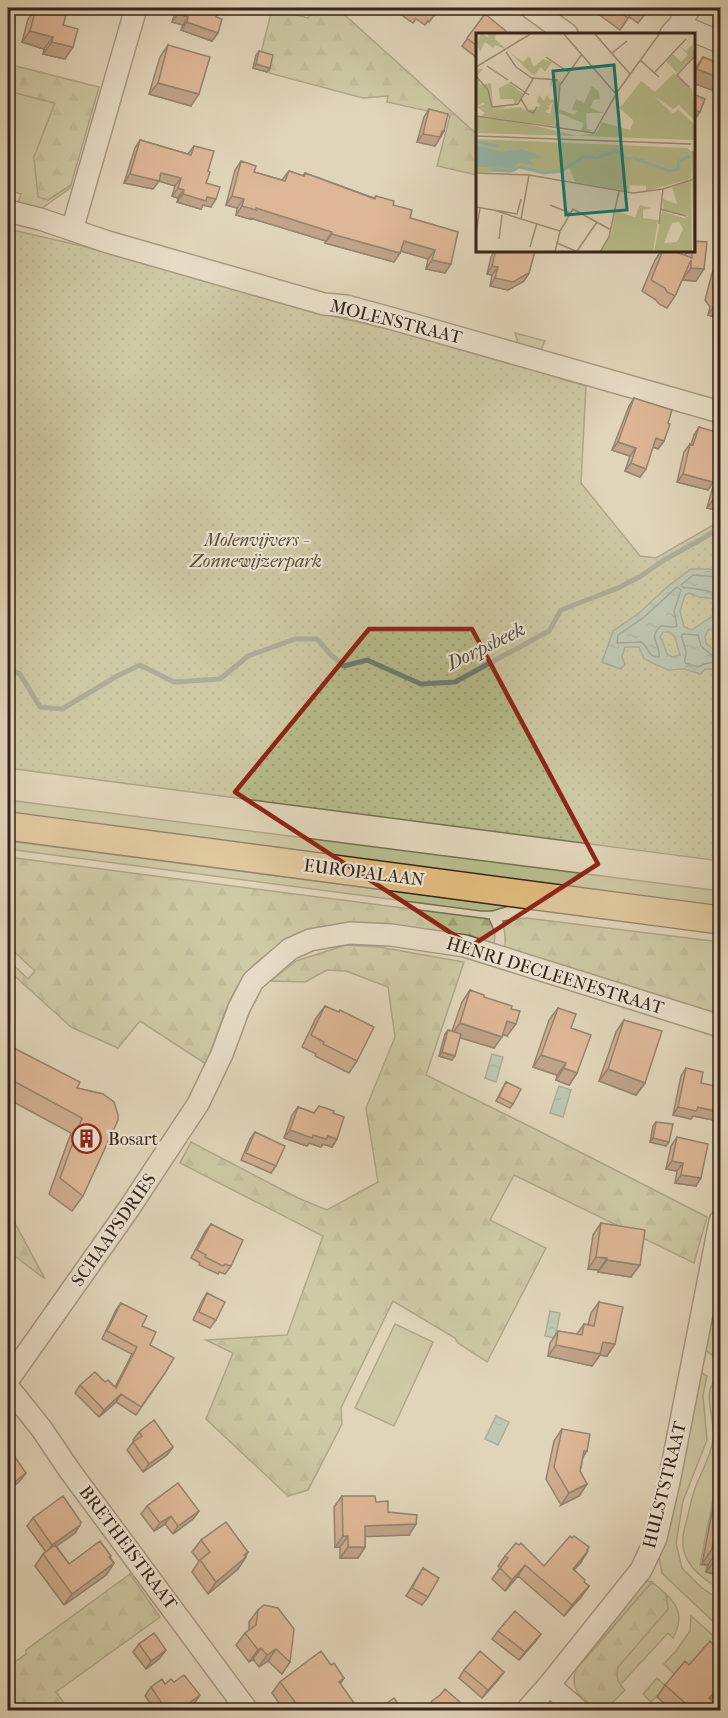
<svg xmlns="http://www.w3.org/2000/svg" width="728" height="1718" viewBox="0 0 728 1718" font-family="'IM FELL French Canon',serif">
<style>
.green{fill:#b7bc8c;stroke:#767053;stroke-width:1.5}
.forest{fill:url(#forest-firs);stroke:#767053;stroke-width:1.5}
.park{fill:url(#park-dots);stroke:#767053;stroke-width:1.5}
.water{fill:url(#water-ripples);stroke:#6e7d72;stroke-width:1.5;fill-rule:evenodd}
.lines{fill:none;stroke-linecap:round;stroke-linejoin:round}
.shore{stroke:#656e64;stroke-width:1.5}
.stream{stroke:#6e7d72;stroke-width:5}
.minor-casing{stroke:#615042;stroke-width:24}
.major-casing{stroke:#36231a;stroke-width:30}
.minor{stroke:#ece4d2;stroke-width:21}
.major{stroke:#e0ba7c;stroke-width:27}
.wall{fill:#bb7e5e;stroke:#36231a;stroke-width:1.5}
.shaded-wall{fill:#98664c;stroke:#36231a;stroke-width:1.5}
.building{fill:#d9926d;stroke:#36231a;stroke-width:1.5}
.marked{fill:none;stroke:#8f2418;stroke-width:4.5;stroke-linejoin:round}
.labels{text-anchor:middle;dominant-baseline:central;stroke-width:4.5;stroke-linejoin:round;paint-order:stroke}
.street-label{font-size:18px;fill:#36231a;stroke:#ece4d2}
.park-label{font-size:18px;font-style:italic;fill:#564936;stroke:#ece4d2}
.poi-label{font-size:18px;fill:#36231a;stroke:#ece4d2;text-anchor:start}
.water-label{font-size:20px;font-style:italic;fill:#4e483f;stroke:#ece4d2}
.inset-river{fill:none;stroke:#94b9ad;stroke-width:3}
.inset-road{fill:none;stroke:#9d8e79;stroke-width:1.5}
.view{fill:#0f766e;fill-opacity:0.15;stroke:#0f766e;stroke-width:3}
.inset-edge{fill:none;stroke:#36231a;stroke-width:3}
</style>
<defs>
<pattern id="forest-firs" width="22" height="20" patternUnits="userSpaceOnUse" patternTransform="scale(1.5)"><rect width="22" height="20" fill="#b7bc8c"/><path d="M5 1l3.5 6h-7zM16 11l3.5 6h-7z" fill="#9ea178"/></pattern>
<pattern id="park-dots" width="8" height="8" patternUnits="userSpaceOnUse" patternTransform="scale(1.5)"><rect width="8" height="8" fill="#b7bc8c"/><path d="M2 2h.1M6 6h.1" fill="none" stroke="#9ea178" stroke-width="1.8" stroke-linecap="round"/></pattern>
<pattern id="water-ripples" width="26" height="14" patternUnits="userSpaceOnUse" patternTransform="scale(1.5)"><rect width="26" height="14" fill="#94b9ad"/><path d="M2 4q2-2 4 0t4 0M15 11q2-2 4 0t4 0" fill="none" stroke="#7a968c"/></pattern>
</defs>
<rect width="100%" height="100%" fill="#e1d5b9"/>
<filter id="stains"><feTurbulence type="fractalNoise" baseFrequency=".00333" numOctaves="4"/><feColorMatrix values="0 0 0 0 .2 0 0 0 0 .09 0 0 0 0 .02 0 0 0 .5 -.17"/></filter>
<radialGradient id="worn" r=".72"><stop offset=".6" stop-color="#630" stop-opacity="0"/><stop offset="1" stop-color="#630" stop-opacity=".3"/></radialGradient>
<path class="green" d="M8,91L55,103L34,157L48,200L71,185L70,188L41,209L18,203L21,194L8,190Z
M515,333L545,341L541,350L518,343Z
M8,800L720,891V907L8,816Z
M8,841L509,906L492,911H481L8,849Z
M710,1314L720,1316V1359L716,1358L704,1349Z
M395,1324L433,1342L394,1426L355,1408Z
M696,1370L707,1376L703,1395L707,1440L683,1501L676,1543L682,1568L702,1588L720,1600V1628L662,1573L658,1552Z
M720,1375V1480H717L700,1565L707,1566L706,1572L720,1576V1590C705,1579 689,1570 684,1551C681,1540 684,1530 687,1519C690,1507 692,1495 697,1483C703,1469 711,1455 713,1440C717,1417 698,1392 720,1375Z
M646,1581L652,1582L581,1663L577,1659L638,1586Z
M666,1594C680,1607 683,1620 673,1638L668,1633L620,1685L616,1677L618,1667L668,1609Z
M691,1616L716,1638L715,1644L681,1677L675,1675L664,1664L676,1651L690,1631Z
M657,1678L666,1686L651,1702L643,1694Z"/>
<path class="forest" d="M314,8H337L471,129L477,133V175L437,166L450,116L387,102L388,96L363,98L269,73L272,56L261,53L272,9L308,18Z
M8,64L99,87L71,185L48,200L38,197L34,157L55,103L8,91Z
M8,857L489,919L495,933L494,945C436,931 376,914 317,929C308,931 300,936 292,940C275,948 260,957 247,972C228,995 217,1035 206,1064L140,1021L118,1048L71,1027L8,970V960L28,979L35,971L8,946Z
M526,918L720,942V1015L505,951V936L503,921Z
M346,945L379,947L464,962L426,1075L537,1130L707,1217L694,1263L514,1175L490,1220L546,1248L487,1362L458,1343L455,1338L393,1301L341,1408L342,1424L308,1490L288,1496L206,1419L233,1353L206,1340L287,1335L323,1236L180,1163L191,1142L298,1198L327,1210L378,1182L366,1108L395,1037L388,987L346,971L327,970L305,982L271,981L296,961Z
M8,1210L45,1279L8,1251Z
M130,1574L160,1617L56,1692L69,1710H8V1667L26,1654V1650Z
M652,1582L666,1594L668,1609L618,1667C616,1677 617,1682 625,1690L605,1710H595C576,1694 568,1686 579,1661L582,1663Z"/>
<path class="park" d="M8,229L78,245L274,297L336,317L473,349L562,379L586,386L581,483L640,556L656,558L720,521V861L8,768Z"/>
<path class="water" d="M691,569H709L720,572V627L708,630L705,637L706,643L720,655V669H705L701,674L684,669L668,670L644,659L639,647H625L622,657L625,665L620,669L602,662L613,631L639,613L667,587ZM689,593L699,597L717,599L712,609L714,615L692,630L684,627L680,611L685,595ZM663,632H670L675,637L680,655L672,657L667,654L663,642L660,637Z
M492,1054L503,1057L496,1082L485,1078Z
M559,1086L571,1090L563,1117L550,1113Z
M550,1311L560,1313L555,1338L545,1336Z
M496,1416L509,1422L498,1445L485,1439Z"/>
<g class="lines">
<path class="shore" d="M720,577L693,575L681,585L684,588C689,587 715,592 720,595
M677,587L681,590L674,611L677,626L674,627L661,626C647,638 661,644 659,657C648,658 649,647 641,642L617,643L618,635L643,618Z
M682,634L698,635L701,646L715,658V662L704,664L698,667L685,663C684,660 685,658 686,655C687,648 681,641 682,634Z"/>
<path class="stream" d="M8,668L20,674L40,707L62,709L117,676L140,665L174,682L220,679L248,656L295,639H317L331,655L344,666L367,660L421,684L455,682L549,631L561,610L618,588L641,576L664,560L700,540L712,533L720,532"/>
<defs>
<path id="minor" d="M531,8L567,34
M679,25L720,42
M671,34L679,25L690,8
M8,211L40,219L108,242L324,304L346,306L390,318L720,412
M72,230L136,8
M8,1380L128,1210L198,1104L222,1054L239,1008L253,981L290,949L310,940L350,933L391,935L465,946L720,1026
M8,1387L41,1428L70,1471L247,1710
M549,1685L578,1710
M527,1710L549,1685L641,1570L656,1538L669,1482L720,1221"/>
<path id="major" d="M8,826L720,920"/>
</defs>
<use href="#minor" class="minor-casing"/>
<use href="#major" class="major-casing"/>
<use href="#minor" class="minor"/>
<use href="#major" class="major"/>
</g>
<path class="wall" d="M34,8H68L63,25L65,59L43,54L44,49L22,42L28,19L34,11Z
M177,8H219L216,17L212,41L181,30L183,25L172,22Z
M395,8H440L429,22L428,21L425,25L416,19L413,23L393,9Z
M582,8H650L638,23L629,17L620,30L591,9L589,12Z
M485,14L477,34V58L462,46Z
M168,45L191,106L149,94L160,57Z
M259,51L270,68L267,72L253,68L256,55Z
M703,57L720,64V93L693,83V72Z
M429,109L444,131L435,146L417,142L424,117Z
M140,140L188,154L194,146L208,171L206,183L211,207L203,205L201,209L177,202L178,198L172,196L175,186L159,181L153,189L124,183L135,148Z
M241,161L254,172L282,180L289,171L303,176L305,173L374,198L376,196L393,205L410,218L458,232L445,273L426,269L428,259L401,251L394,262L325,243L326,241L250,218V219L236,215L237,208L226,205L235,170Z
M495,250L535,251L529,273L524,281L508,290L490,286L492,275L487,274L491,257Z
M662,250H671L685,256L687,250H693L696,281L682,280L675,296L667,308L659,304L656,300L642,291L655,260Z
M720,261V319L708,315L710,307L705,300L712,273Z
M634,398L668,423L664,441L658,449L653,447L640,477L625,471L630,456L612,450L629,406Z
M699,427L718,436L713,482L708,490L677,482L684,452L690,444L691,445L694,435Z
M720,475V511L707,508L713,486Z
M470,990L484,997L507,1036L503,1034L494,1048L460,1037L452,1060L439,1056L445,1034L448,1030L452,1031L462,1002Z
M325,1006L357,1061L349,1073L315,1056L316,1054L302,1047L316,1018Z
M558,1008L571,1028L577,1073L569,1085L556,1080L557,1075L533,1067L549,1020Z
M624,1020L645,1083L636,1095L599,1081L616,1032Z
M8,1045L77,1088L103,1094L83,1196L72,1211L49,1194L71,1133L8,1099Z
M686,1068L701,1083L713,1120L693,1116L691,1119L673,1115L681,1076Z
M506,1082L513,1104L510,1108L496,1101Z
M298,1107L314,1113H333L337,1139L332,1147L323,1144L321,1147L309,1143L307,1146L284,1138L292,1115Z
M656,1122L669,1142L666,1146L650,1142L653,1126Z
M255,1132L276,1166L271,1173L241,1160L250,1139Z
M677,1137L696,1186L675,1183L677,1171L666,1169L671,1146Z
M601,1223L631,1277L598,1272L599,1270L588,1269L593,1235Z
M211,1224L231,1266L225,1274L219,1272L218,1274L199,1265L200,1263L191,1258L205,1232Z
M207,1293L216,1320L210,1328L193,1320L202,1301Z
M599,1302L607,1356L600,1355L592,1366L548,1356L550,1343L558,1331L577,1334L584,1324L588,1325L591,1313Z
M121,1303L142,1326L150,1345L165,1373L136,1415L116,1402L99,1417L75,1393L80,1385L105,1382L115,1387L132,1354L102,1339L116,1310Z
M562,1429L587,1451L583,1457L580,1471L587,1484L579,1496L561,1505L546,1479L554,1441Z
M139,1432L173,1447L167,1455L143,1472L127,1450L134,1441L133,1440Z
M720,1477V1575L706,1572L708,1565L702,1564L718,1481Z
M342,1496L388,1512L409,1535L365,1536V1547L358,1558H340V1547H335L334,1507Z
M147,1506L199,1511L193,1519L173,1534L165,1524L154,1531L141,1514Z
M33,1518L75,1533L56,1546L69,1564L110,1557L114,1563L106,1575L64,1605L35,1566L43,1554L46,1552L27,1526Z
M201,1540L248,1552L238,1569L208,1594L192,1572L199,1561L192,1552Z
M505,1556L544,1566L581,1562L574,1570L584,1582L589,1586L581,1597L564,1616L518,1576L505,1591L492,1579L500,1568L498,1566Z
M423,1568L428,1597L422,1605L406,1596Z
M258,1610L290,1662L282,1674L268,1661L259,1667L253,1659L249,1662L236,1645L245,1633L249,1630V1622Z
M498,1631L535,1642L519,1660L492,1639Z
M139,1644L160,1658L146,1669L133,1652Z
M331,1665L344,1678L340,1684L359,1710H284L272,1693L280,1682Z
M464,1670L498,1680L482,1698L459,1678Z
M165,1684L194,1704L184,1710H155L145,1696L151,1687Z
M665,1685L710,1700L713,1702L708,1710H672L657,1697Z
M432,1701L469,1710H426V1709Z"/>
<path class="shaded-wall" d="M178,14L188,17L183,25L172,22Z
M187,22L218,33L212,41L181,30Z
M30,31L53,37L44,49L22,42Z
M52,42L73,47L65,59L43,54Z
M256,64L270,68L267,72L253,68Z
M697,69L720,78V93L693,83V75Z
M158,83L199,94L191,106L149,94Z
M693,109L700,112L693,122Z
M444,131L435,146L417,142L423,134Z
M161,173L181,178L175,186L159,181L153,189L124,183L130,174Z
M178,188L184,190L178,198L172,196Z
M183,194L207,197L216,199L211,207L203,205L201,209L177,202Z
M232,196L244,199L237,208L226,205Z
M242,206L256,208L332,232L326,241L250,218V219L236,215Z
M332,234L400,253L394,262L325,243Z
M404,241L435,250L428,259L397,250Z
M432,260L451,264L445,273L426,269Z
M492,266L498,267L492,275L487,274Z
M691,268L704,269L696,281L682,280Z
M529,273L524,281L508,290L490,286L495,278Z
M716,303L720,304V319L708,315Z
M656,438L664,441L658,449L651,446Z
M618,442L636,448L630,456L612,450Z
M631,463L646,469L640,477L625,471Z
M683,474L713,482L708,490L677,482Z
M715,497L720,498V511L707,508Z
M507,1021L516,1024L507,1036L499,1033Z
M460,1023L502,1037L494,1048L451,1035Z
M442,1052L455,1056L452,1060L439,1056Z
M541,1055L566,1063L557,1075L533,1067Z
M564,1068L577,1073L569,1085L556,1080Z
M608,1069L645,1083L636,1095L599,1081Z
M678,1107H698L719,1112L713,1120L693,1116L691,1119L673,1115Z
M290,1130L313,1135L328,1136L337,1139L332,1147L323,1144L321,1147L309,1143L307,1146L284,1138Z
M653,1138L669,1142L666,1146L650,1142Z
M672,1161L683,1163L677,1171L666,1169Z
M681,1175L701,1178L696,1186L675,1183Z
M596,1257L607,1258L599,1270L588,1269Z
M607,1260L640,1265L631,1277L598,1272Z
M603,1342L615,1344L607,1356L600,1355L592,1366L548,1356L556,1345Z
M121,1394L116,1402L99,1417L104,1410Z
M173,1447L167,1455L143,1472L149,1464Z
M26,1473L20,1481L8,1491V1487Z
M587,1484L579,1496L561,1505L569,1493Z
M199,1511L193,1519L173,1534L178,1526Z
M171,1516L165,1524L154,1531L160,1523Z
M416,1524L409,1535L357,1537L365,1526Z
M80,1525L75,1533L47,1553L52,1545Z
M343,1536H348L340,1547H335Z
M348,1547H365L358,1558H340Z
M712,1549L718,1550L708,1565L702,1564Z
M588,1551L581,1562L565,1580L573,1569Z
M248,1552L243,1560L246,1557L238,1569L208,1594L216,1582Z
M717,1557H720V1575L706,1572Z
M114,1563L106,1575L64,1605L72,1594Z
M525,1565L518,1576L505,1591L512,1580Z
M589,1586L581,1597L564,1616L572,1605Z
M541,1634L535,1642L519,1660L525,1652Z
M261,1648L253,1659L249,1662L258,1650Z
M276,1649L268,1661L259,1667L267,1655Z
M166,1650L160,1658L146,1669L151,1661Z
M504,1672L498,1680L482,1698L488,1690Z
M720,1686V1689L701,1710L709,1698Z
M200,1695L194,1704L184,1710H179Z"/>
<path class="building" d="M36,8H68L63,25L78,29L73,47L52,42L53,37L30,31Z
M180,8H219L216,17L222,19L218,33L187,22L188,17L178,14Z
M416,8H424L421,11Z
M425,8H439L438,10L436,9L433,14Z
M614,8H636L628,18Z
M641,8H649L646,12Z
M485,14L506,31L503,34H477V46L467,38Z
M168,45L210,57L199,94L158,83Z
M259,51L273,55L270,68L256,64Z
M703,57L720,64V78L697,69Z
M693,94L705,99L700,112L693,109Z
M429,109L448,114L444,131H442L440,137L423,134Z
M140,140L191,155L194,146L214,151L208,171L210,172L206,183L220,187L216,199L207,197L206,201L183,194L184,190L178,188L181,178L161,173L159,181L130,174Z
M241,161L256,166L254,172L285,181L289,171L304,176L305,173L375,199L376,196L394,201L393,205L412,210L410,218L458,232L451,264L432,260L435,250L404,241L400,253L332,234V232L256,208V210L242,206L244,199L232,196Z
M693,241L707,242L704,269L691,268V260L675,296L667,292L665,288L651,280L663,250H671L692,258V250H693Z
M496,250L535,251L529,273L513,282L495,278L498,267L492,266Z
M720,261V304L716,303L718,296L713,288Z
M634,398L672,410L668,423L670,424L664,441L656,438L646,469L631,463L636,448L618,442Z
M699,427L719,433L718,436L720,437V456L713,482L683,474L690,444L693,445Z
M720,476V498L715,497Z
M470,990L484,995V997L512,1006L511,1009L520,1011L516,1024L507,1021L502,1037L460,1023Z
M325,1006L339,1012L340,1010L374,1027L357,1061L323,1044L324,1042L311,1035Z
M558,1008L576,1014L571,1028L591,1035L577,1073L564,1068L566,1063L541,1055Z
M624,1020L662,1031L645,1083L608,1069Z
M448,1030L461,1034L455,1056L442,1052Z
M8,1045L80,1082L77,1088L103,1094L114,1102L118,1114V1120L83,1196L60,1178L82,1118L8,1078Z
M686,1068L703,1072L701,1083L720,1087V1102L719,1112L698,1107L696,1111L678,1107Z
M506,1082L521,1089L513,1104L499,1097Z
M319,1106L334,1111L333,1113L344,1117L337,1139L328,1136L326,1139L313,1135L312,1138L290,1130L298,1107L314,1113Z
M656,1122L673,1124L669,1142L653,1138Z
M255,1132L285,1146L276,1166L246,1153Z
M677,1137L708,1144L701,1178L681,1175L683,1163L672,1161Z
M601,1223L645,1230L640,1265L607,1260V1258L596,1257Z
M211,1224L243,1240L231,1266L225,1264L223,1266L205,1257L206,1255L197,1250Z
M207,1293L225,1302L216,1320L199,1312Z
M599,1302L623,1307L615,1344L603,1342L600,1354L556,1345L558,1331L582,1335L584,1324L594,1326Z
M121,1303L147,1316L142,1326L156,1332L150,1345L174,1358L165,1373L141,1407L121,1394L104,1410L80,1385L95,1372L105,1382L108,1380L116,1388L137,1347L107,1331Z
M154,1420L173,1447L149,1464L133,1442L142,1436L139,1432Z
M562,1429L590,1434L587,1451H584L580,1471L587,1484L569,1493L554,1467Z
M8,1447L26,1473L8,1487Z
M178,1483L199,1511L178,1526L171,1516L160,1523L147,1506Z
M63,1496L81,1522L80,1525L52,1545L33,1518Z
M342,1496H375L376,1502L388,1501V1512L417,1515L416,1524L365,1526V1547H348V1536H343Z
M720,1508V1557H717L718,1550L712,1549Z
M226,1522L248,1552L244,1555L246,1557L216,1582L200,1560L210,1552L201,1540Z
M570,1536L572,1538L574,1536L589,1547L587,1550L588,1551L573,1569L585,1580L584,1582L589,1586L572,1605L525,1565L512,1580L500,1568L508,1558L505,1556L516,1543L519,1545L521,1543L544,1566Z
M100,1541L111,1556L109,1557L114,1563L72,1594L43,1554L55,1545L69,1564Z
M423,1568L439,1578L428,1597L412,1588Z
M264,1605L278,1608L294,1629L290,1662L276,1649L267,1655L261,1648L258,1650L245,1633L256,1625L258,1610Z
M515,1611L541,1634L525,1652L498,1631Z
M154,1633L166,1650L151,1661L139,1644Z
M719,1640L720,1641V1686L709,1698L713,1702L706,1710H693L665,1685L685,1661L689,1665L710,1641L714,1645Z
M321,1651L331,1665L334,1663L344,1678L339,1682L359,1710H301L280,1682Z
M480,1651L504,1672L488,1690L464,1670Z
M184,1675L200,1695L179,1710H156L163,1705L151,1687L162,1679L165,1684L171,1679L174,1682Z
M445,1689L469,1710H431L432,1701L440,1695Z
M394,1698L402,1709L399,1710H377Z"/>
<path d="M0 0H728V1718H0ZM369,629H472L598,864L471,946L235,792Z" fill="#e1d5b9" fill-opacity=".55" fill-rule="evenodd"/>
<path class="marked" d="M369,629H472L598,864L471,946L235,792Z"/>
<defs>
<symbol id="building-ring" viewBox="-11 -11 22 22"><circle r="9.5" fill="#ece4d2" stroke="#8f2418" stroke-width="1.5"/><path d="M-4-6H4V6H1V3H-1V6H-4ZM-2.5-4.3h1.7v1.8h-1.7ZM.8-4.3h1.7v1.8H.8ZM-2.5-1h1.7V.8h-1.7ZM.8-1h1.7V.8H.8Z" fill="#8f2418"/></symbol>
</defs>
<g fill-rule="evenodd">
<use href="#building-ring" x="70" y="1122" width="33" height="33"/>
</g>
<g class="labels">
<g class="street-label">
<text transform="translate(396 322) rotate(14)">MOLENSTRAAT</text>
<text transform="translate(364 873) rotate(7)">EUROPALAAN</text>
<text transform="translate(555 976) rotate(17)">HENRI DECLEENESTRAAT</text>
<text transform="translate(114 1230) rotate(-55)">SCHAAPSDRIES</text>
<text transform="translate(665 1485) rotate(-76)">HULSTSTRAAT</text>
<text transform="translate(128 1548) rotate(53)">BRETHEISTRAAT</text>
</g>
<g class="park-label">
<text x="256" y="540">Molenvijvers -<tspan x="256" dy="21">Zonnewijzerpark</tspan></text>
</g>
<g class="poi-label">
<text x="108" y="1139">Bosart</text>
</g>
<g class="water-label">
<text transform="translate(486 646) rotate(-26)">Dorpsbeek</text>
</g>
</g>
<g transform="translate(476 33)">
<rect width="219" height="219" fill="#e1d5b9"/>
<path d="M216,12L219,22L201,40L190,28L197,21L205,29L212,22L204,13L210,18ZM8,35L2,42L4,52L15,50L17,73L31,74L18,77L7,70L0,74V37ZM81,41L79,46L84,49L78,80L71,82L67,78L70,74H74L69,79L74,81L77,69L55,84L49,77L64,76L58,75L65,73L61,69L63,62L68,68L71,62L74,67L80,66V51L76,49L75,56L74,50ZM33,50L48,61L39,72L37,66H24L23,55Z" fill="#b7bc8c"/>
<path d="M5,0L13,5L11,0H20L19,6L30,16L19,12L17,15L9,9L4,19L1,11ZM34,20L47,29L53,23L58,34L67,26L76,29L69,39L65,34L58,43ZM198,40L216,56L219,88L203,72L197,76L178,63L197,81L202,76L219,92V107L103,103L121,99L126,89L154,97L158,88L138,70L145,74L165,48L179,59ZM116,53L123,59L124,66L117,67L115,75L127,80H110L111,96L119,98L105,99L107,90L83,80V76L99,82L101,78L96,76L100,66L108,70ZM77,69L67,78L74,82L80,73L79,93L5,83L9,80L1,74L9,71L18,77L45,74L55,83ZM0,84L47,90L102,103L0,100ZM215,147L216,219H178L186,178L208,185L213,183L187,176V166L201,171L196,154ZM203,189L207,196L201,209L188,210L196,190ZM164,172L175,175L167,177V185L182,187L177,219H125L135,201L140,178L159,184Z" fill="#b7bc8c" fill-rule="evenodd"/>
<path d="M0,106L211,115L216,119L215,146L170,158V153L154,152L153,158L99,149L93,135L67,140L44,134L38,139H0Z" fill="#b7bc8c"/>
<path d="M0,112L25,119L46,116L66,124L53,126L58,132L42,130L37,135L1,134Z" fill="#94b9ad"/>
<path class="inset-river" d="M0,109L22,113M158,125L193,138L202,136L203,128L214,123M16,137L35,138L44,134L68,140L86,138L108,123L121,125L140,118L151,126L157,125"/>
<path class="inset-road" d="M87,0L140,61M118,0L154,41M136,20L151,8M70,24L92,39M164,27L183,44M11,33L32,47M0,34L56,0M179,39L210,6M0,43L12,57L16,74L42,71L57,46L40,34L30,19M56,45L82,47M34,49L53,62M213,54L201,42L219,23M45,66L52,78L57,80L61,74M0,83L118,100L142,58L184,0M80,95L84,52L106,21M0,103L215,111M217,118L218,219M0,140L53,142L157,160L187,156L218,146M53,142L45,186L84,198M74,172L94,180M0,174L41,181L45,166M184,176L210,183M18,177L45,186M183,191L187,156M0,201L4,175M23,206L26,182M81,210L102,219M54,214L61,190M101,218L121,189M79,219L84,198L97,176L135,197M124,219L133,204L143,158"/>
<path class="view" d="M138,32L151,177L90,182L77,38Z"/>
<rect width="219" height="219" class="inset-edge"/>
</g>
<rect width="728" height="1718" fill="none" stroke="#e1d5b9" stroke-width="30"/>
<rect x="9" y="9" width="710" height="1700" fill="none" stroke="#36231a" stroke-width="3"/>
<rect x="15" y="15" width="698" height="1688" fill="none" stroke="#36231a" stroke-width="1.5"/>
<rect width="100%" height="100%" filter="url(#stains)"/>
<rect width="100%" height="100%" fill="url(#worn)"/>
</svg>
